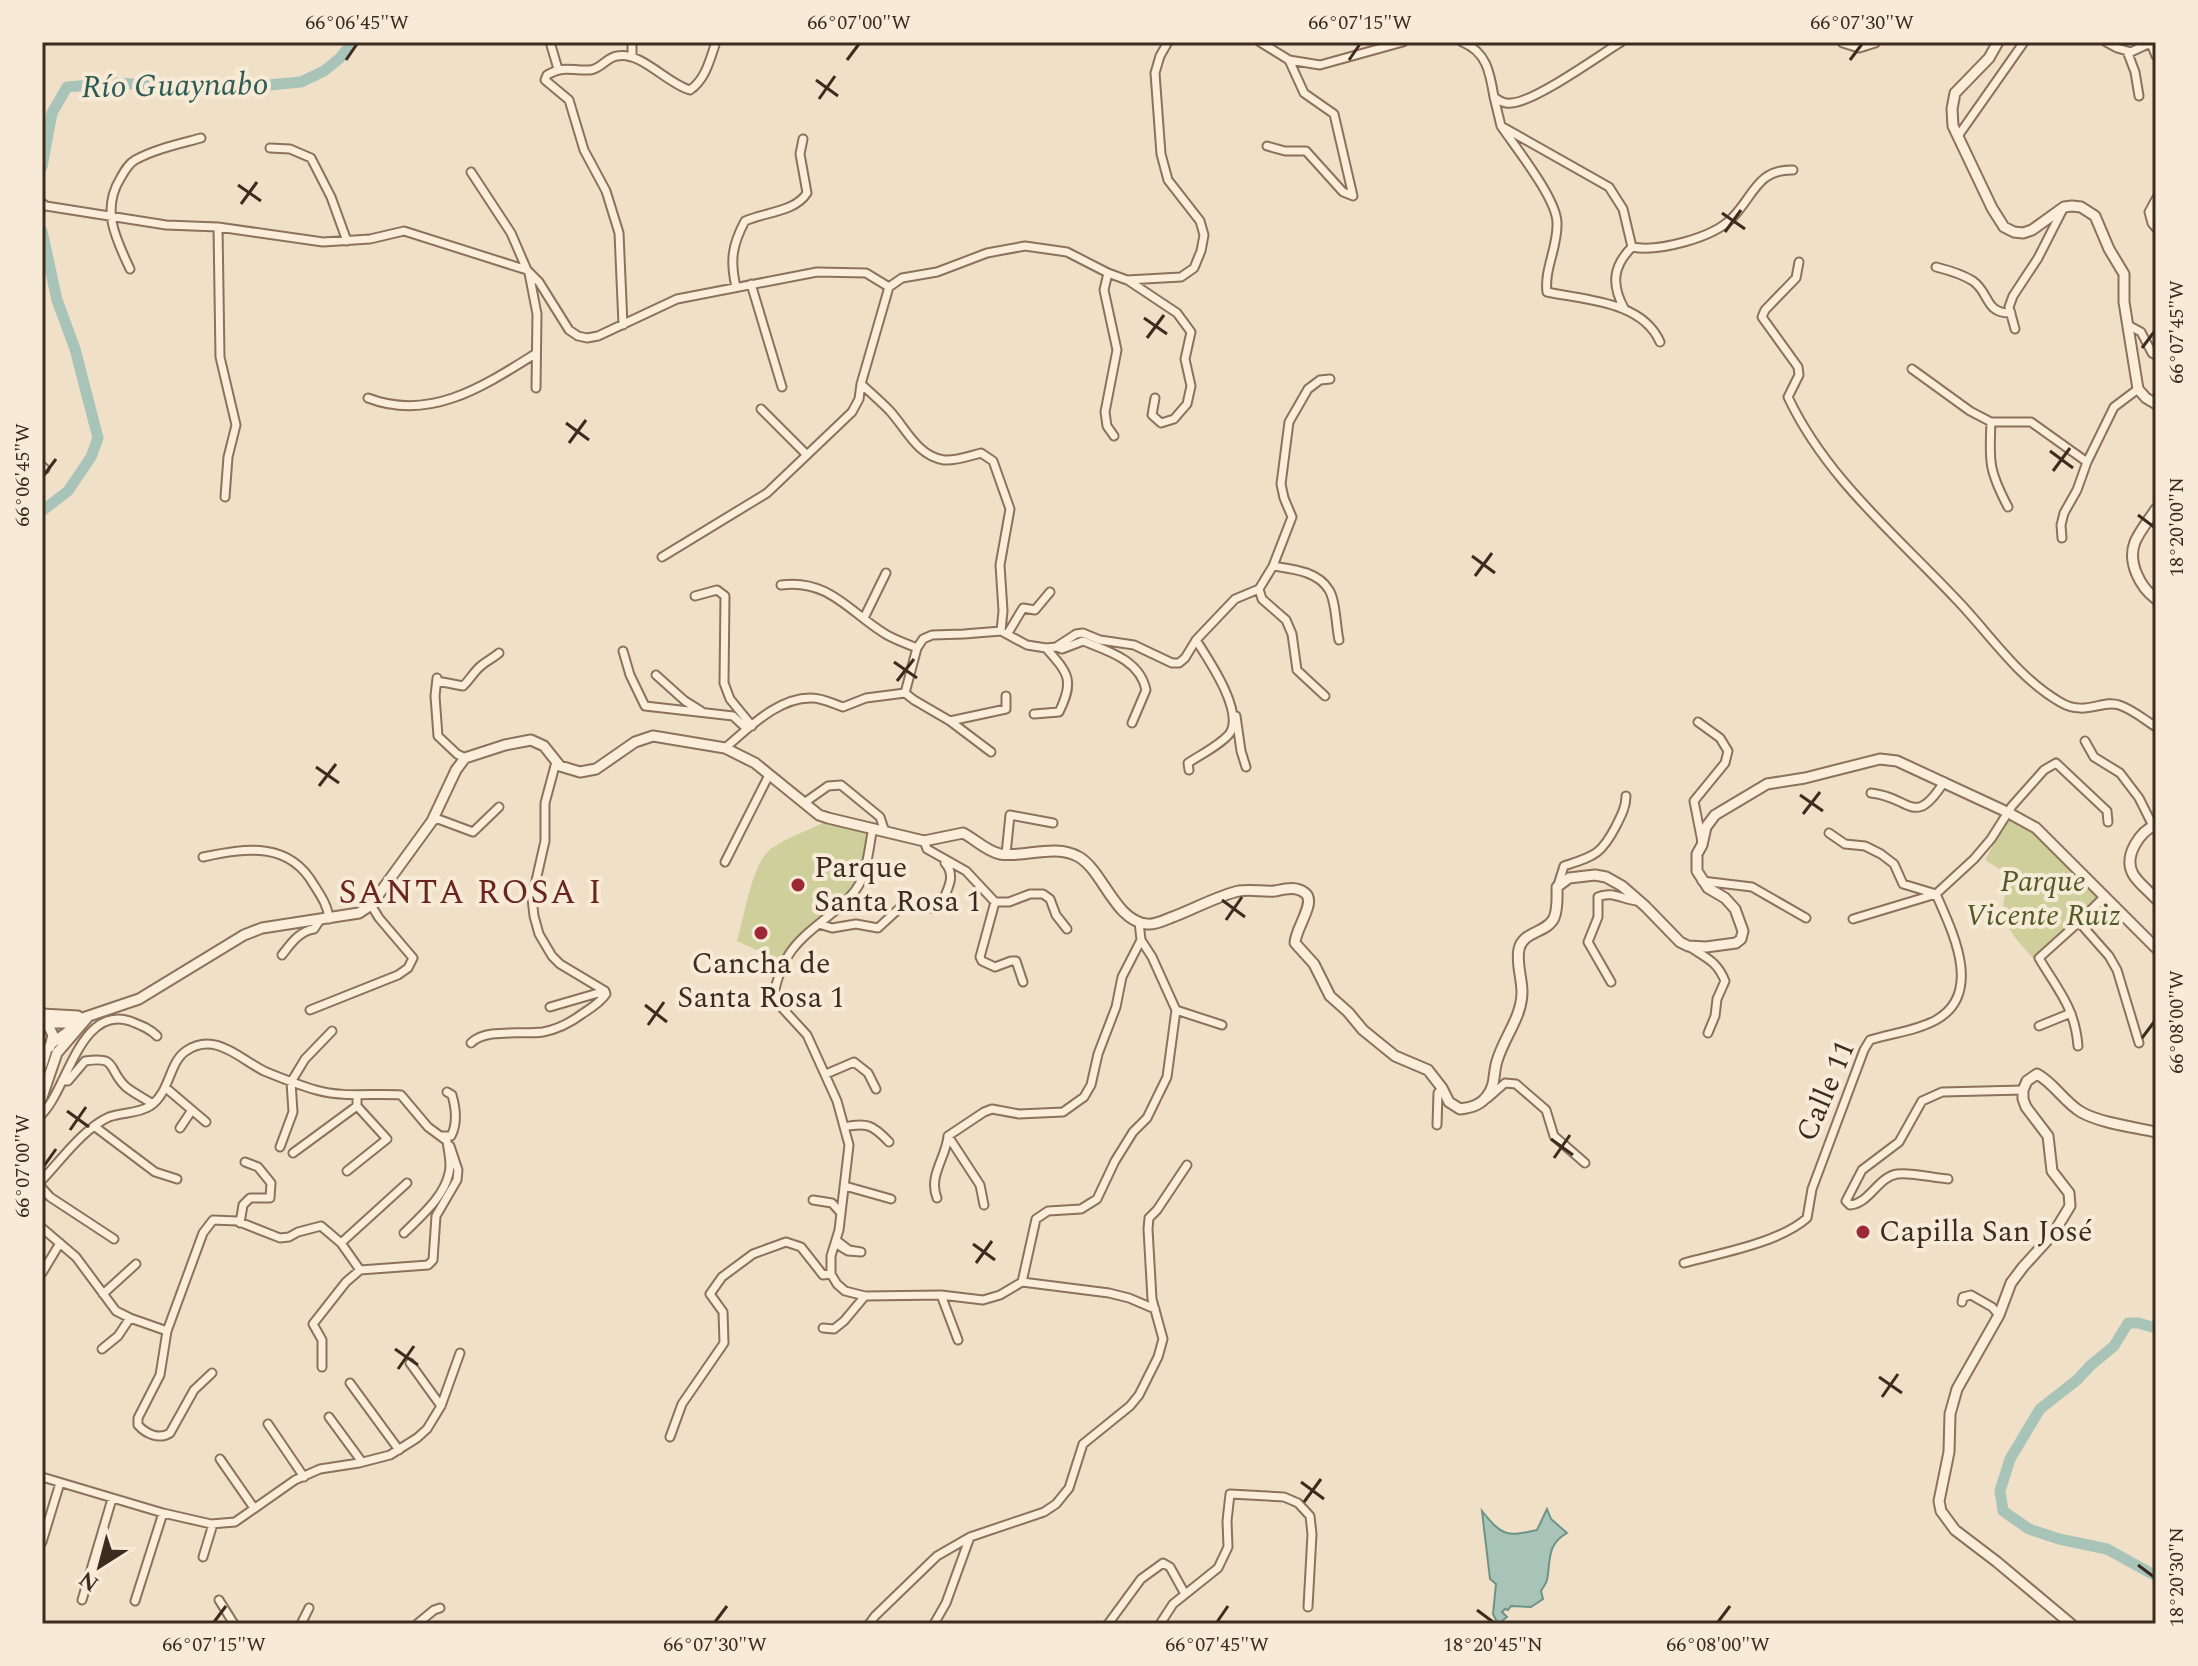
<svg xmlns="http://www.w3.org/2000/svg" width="2198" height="1666" viewBox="0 0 2198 1666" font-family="Spectral,serif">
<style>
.green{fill:#cecf9a}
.water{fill:#a8c4b9;stroke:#6e9386;stroke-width:2}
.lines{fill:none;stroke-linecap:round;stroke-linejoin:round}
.river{stroke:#a8c4b9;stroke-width:11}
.minor-casing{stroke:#8c715b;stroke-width:11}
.tertiary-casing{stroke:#8c715b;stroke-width:13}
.minor{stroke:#faeedb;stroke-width:7}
.tertiary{stroke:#faeedb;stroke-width:9}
.ticks{fill:none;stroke:#3c2b1f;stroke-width:3}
.poi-dot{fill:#9d2935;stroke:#f7ebd7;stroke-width:3}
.labels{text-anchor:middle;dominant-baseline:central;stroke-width:8;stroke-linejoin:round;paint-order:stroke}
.poi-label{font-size:30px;fill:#3c2b1f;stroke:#f7ebd7;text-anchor:start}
.park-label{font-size:30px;font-style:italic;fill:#515925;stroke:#f7ebd7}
.street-label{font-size:30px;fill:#3c2b1f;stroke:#f7ebd7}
.water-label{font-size:32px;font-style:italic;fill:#2e5c55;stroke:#f7ebd7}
.quarter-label{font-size:34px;letter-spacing:2px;fill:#6a261e;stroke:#f7ebd7}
.neatline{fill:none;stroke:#3c2b1f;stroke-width:3}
.ticks-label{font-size:20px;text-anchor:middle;fill:#3c2b1f}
</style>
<rect width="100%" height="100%" fill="#f0e0c7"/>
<path class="green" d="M2008,819L2038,836L2099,899L2034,959C2007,930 1994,916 2011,876L1985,860Z
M823,823L868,832C864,849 863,873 853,888C834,916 797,930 781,961L737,941C744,918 752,861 772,848C787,838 806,831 823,823Z"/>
<path class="water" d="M1547,1509L1551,1519L1567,1533C1546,1545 1551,1560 1547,1580C1546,1584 1543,1587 1541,1591L1543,1599L1531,1607L1511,1606L1508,1610L1505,1609L1502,1612L1507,1617L1498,1624L1493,1614L1496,1584L1490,1579L1482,1511C1502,1536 1506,1537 1537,1530Z"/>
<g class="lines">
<path class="river" d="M42,167L52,113L67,87L114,83L226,89L301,82L324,71L340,58L353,42
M42,231L57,300L75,349L98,438L91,457L68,491L42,511
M2156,1328L2138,1323H2128L2114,1346L2091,1365L2077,1380L2040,1409L2010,1459L2000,1491L2003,1511L2029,1529L2059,1539L2107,1549L2156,1576"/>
<defs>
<path id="minor" d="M550,42L558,69
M1260,42L1289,60L1320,65L1403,42
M1462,42C1487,52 1490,73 1494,97C1500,101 1504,104 1511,103C1535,102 1598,56 1621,42
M2106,42L2117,48L2131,52L2148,44L2152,46L2156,56
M2127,51L2135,72L2139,96
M632,55V42
M1494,97L1501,126L1609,187L1623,209L1632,247C1613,266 1611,284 1624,308
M1501,126C1516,148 1557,199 1557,223C1558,247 1544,269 1547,292C1585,300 1642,301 1660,342
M1958,136L2024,42
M1267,146L1285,151H1306L1343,192L1353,196L1334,114L1304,93L1289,60
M270,148L290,149L311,158L331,197L347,241
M471,172L511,233L527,270L539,282L569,330L578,336L587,338L598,336L677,299L817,272L866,273L889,287
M2156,199L2149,212L2152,223L2156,228
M42,203L46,206L166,225L218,227L323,242L370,239L404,231L527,270
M218,227L220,357L236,425L228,457L225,497
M1632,247C1658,252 1713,238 1732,218C1754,196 1757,169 1793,170
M1799,262L1796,278L1765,310L1762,317L1798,367L1799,375L1788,397C1826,478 1896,535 1956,599C1989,633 2018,678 2060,702C2085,717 2102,699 2119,705C2132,709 2145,720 2156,727
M1936,267C1948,270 1962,274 1973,281C1990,293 1985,314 2011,313
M130,269C116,239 101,210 120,179C124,172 128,164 135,160C155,149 179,144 201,138
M529,273L537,314L536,388
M1108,273L1104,290L1117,350L1105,412L1107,426L1114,436
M1129,281L1177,313L1191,332L1185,359L1191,386L1187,404L1174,419L1161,423L1152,415L1155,398
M751,284L782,387
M736,287C730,261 732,245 745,221C765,212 795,212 807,193L800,154L803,139
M623,325L619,233L606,191L584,150L569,100L545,80L547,75C564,65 571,71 590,70C601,69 607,57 617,56C641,51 666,83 690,90C706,79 710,59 716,42
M2128,325L2141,332L2152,353L2156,355
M2015,329L2009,307L2013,296L2038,258L2064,207
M1912,369L1970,411L1991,422H2031L2087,462
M861,384C871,393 880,401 889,410C906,428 917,456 944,460C956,461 969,456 981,453L993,461L1010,509L1000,565L1003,611L1001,631
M368,398C430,422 484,386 535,354
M761,409L807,455
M1991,422C1989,462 1989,471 2008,507
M42,466L45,469
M2062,538L2061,525L2064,513L2077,490L2087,462L2114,407L2138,389
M662,557L767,493L852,412L859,399L861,384L889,287L902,278L937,272L987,253L1025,246L1067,252L1108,273L1127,280L1181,277L1194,268L1201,251L1204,235L1200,221L1168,180L1161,154L1155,73L1160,56L1168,42
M1273,566C1292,569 1318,571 1329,590C1336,601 1336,627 1339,640
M781,585C829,578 851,614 887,635C896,640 907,644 917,648
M1259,589L1262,599L1286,620L1292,634L1297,670L1325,696
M695,596L717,590L725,596L724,683L730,699L752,726
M864,618L886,573
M1008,633L1023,608L1035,610L1050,592
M1056,647L1062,649L1083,641C1108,651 1140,660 1146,690L1132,723
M623,651L630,675L645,706L733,716L747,729
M656,675L685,701L701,711
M437,678L435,696L438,736L457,754L465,758
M437,681L463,686C470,680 474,671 482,665C487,661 493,658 499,653
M905,693L914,700L950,721L991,752
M1034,714L1059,712C1075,680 1068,673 1046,648
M1236,716L1241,751L1246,767
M950,721L1006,709V696
M1698,722L1720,738L1728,751L1725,763L1694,801L1702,842
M2085,741L2094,757L2120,773L2139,798L2153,826
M725,748C749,728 778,697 812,698C822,698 834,704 843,707L866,698L905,693L917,648L923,639L932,635L964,634L1001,631L1027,645L1046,648L1056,647L1076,634L1083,633L1100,640L1134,645L1172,663H1179L1185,658L1196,640L1235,599L1259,589L1273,566L1292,517L1284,498L1281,484L1289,422L1308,389L1320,380L1330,379
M1189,770L1188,763C1200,755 1222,744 1230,733C1244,711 1208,659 1196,640
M1871,793C1911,797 1914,829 1944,782
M804,803L828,786L841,785L880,817L885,832
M432,821L438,819L473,832L499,807
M873,828C869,845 868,868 860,883C853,896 842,905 831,914C796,942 782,953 773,998L807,1035L837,1101L849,1145L839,1230L831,1256V1274L837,1284L845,1291L865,1296L941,1295L983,1300L1000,1295L1022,1282L1109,1293L1129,1298L1155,1309
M924,841L927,849L966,871L995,902H1009L1030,894H1043L1050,899L1056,915L1067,929
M1006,854L1010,815L1053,823
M203,857C246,848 289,841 314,885C321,896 328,906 329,919
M725,862L769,775
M1702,881L1752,887L1806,918
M1558,885L1564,866C1594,856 1601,855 1616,826C1621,816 1626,807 1626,796
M995,902L980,957L982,961L995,967L1011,961H1016L1023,982
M1853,919L1936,894L1974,859L1991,839L2012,806L2044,770L2056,763L2107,811L2108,822
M2079,922L2109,956L2117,970L2139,1043
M819,924L832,928L856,924L878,928L904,904L939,909C945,893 958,877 945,863
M1690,947C1706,958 1717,961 1725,981L1717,999L1715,1016L1708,1033
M282,955C290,945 299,931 314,929L320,920
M1611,982L1588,942L1598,917V897C1612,890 1625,901 1639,901
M550,1007L605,991
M310,1010L398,975L408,968L413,958L379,918L371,905
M1176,1010L1222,1025
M2039,1026L2071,1013
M471,1043C485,1028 522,1035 543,1032C558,1029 570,1023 582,1014C591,1008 600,1003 606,994L605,991L560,964L552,956L539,934L534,916L532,898L545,841V803L556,762
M2078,1046C2075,1007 2057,989 2039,958L2079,922L2105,896
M826,1074L854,1062L868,1073L876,1089
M62,1081H68L85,1061C118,1056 107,1068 125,1086C133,1093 144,1098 153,1104
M166,1088L206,1122
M1488,1098L1505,1083L1516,1084L1546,1110L1554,1136L1585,1163
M42,1114C68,1088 80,1005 130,1021C140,1025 149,1028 157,1036
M1437,1125L1438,1093L1442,1088
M94,1126L155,1172L177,1179
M844,1127C867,1122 873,1125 889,1142
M180,1128L192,1110
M441,1136H451C458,1123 456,1109 452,1095L447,1092
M280,1147L293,1112L291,1082L305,1059L332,1031
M293,1153L357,1106
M347,1171L387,1139L357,1106V1096
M1948,1179C1934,1178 1911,1172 1897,1174C1878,1177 1869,1204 1850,1205L1846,1201L1862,1170L1899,1142L1922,1101L1942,1092L2023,1090
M42,1180C61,1160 84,1128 109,1117C122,1112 138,1114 150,1106C170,1093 169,1062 186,1051C215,1031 240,1059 264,1071C281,1078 298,1085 316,1090C344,1098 372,1093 401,1095L428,1127L447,1141C448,1151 452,1163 449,1173C444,1197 421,1216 404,1233
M845,1186L891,1199
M42,1188L50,1197L114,1239
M937,1198C928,1176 946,1158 948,1136
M813,1200L832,1203L841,1213
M984,1205L980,1185L948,1136L984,1112L992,1109L1019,1114L1063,1112L1084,1097L1091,1085L1098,1054L1116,1007L1122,977L1141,940
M240,1223L243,1205L250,1198H270L271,1183L258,1167L245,1162
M42,1228L76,1257L116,1311L130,1318L167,1331L160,1375L138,1418V1425C146,1434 159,1440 170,1433L194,1390L212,1373
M341,1243L407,1183
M835,1243L848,1251L861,1252L849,1250L836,1240
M1684,1263C1720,1253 1779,1243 1807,1218L1812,1189L1864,1050L1870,1040C1892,1033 1916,1031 1936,1020C1984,993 1952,931 1936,894L1903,884L1894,864L1881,854L1865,846L1845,844L1829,833
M42,1273L60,1243
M1022,1282L1036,1219L1048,1211L1081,1209L1097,1199L1115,1161L1133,1132L1147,1118L1167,1077L1176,1010L1152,957L1141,940L1139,922
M103,1294L136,1264
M941,1295L958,1340
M1962,1302L1963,1297L1971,1295L1992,1307L1999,1315
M823,1328L834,1329L844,1321L865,1296
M167,1331L203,1233L213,1220L237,1221L280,1238L289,1237L298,1232L321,1226L341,1243L360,1270L428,1265L433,1260L436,1216L457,1180L458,1170L450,1146
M102,1349L118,1336L130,1318
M410,1363L441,1406
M322,1367V1340L313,1324L346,1282L360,1270
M350,1383L399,1450
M329,1417L362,1462
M268,1424L304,1477
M670,1437L682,1404L724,1343L723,1312L710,1294L722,1277L753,1254L786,1242L801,1247L823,1275L831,1274
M220,1459L254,1508
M42,1477L163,1513L211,1524L235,1522L295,1480L320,1469L359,1463L390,1455L417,1438L427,1429L441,1406L460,1353
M42,1542L60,1483
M203,1557L213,1524
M82,1600L112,1499
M219,1600L234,1624
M135,1601L163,1513
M301,1624L309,1608
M417,1624L434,1610L440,1608
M869,1624L875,1616L937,1556L970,1537
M934,1624L946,1603L970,1537L1044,1512L1056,1504L1069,1488L1083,1444L1130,1406L1139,1395L1158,1357L1163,1339L1152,1299L1148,1229L1149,1218L1157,1210L1187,1165
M1108,1624L1141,1579L1163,1563L1170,1567L1185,1594
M1160,1624L1173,1604L1218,1568L1228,1547L1227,1521L1230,1494L1284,1497L1298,1503L1310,1516L1312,1534L1308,1607"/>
<path id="tertiary" d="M1843,42L1859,47L1875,42
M1998,42L1989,58L1955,93L1952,109L1953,126L1992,208L2004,227L2014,232L2023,233L2032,230L2064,207L2072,206L2081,207L2095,216L2109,249L2124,274V302L2138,389L2146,398L2156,404
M2156,509C2149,520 2140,530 2135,542C2127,562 2140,587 2156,599
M2156,825C2140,831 2123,856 2133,874C2138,883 2149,891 2156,899
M42,1014L78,1016
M42,1022L49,1027L53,1035L50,1047L42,1051
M44,1023H68L139,999L244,935L262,928L359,913L371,905L432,821L456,770L465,758L505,745L531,740L544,746L560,766L580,772L596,769L635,742L653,736L725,748L755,763L819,815L828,818L924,841L963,833C975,839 986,851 1000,854C1025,858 1055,843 1079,857C1103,871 1115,921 1147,924C1154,925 1163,921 1170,918C1190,911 1219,895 1239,891C1251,889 1263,892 1275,891C1285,889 1296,886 1305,893C1317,902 1295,929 1295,943L1314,964L1330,996L1348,1012L1363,1030L1395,1056L1428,1070L1442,1088L1449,1102L1460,1109C1471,1108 1481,1105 1487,1096C1496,1085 1493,1073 1497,1061C1504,1037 1522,1017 1522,992C1522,978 1516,963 1519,949C1523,931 1547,933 1554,918C1558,909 1557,896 1557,887L1569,878L1595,875L1606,877L1622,886L1645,906L1680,942L1688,946L1706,947L1736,943L1741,939L1743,931L1735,909L1725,898L1708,888L1697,871V854L1702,845L1706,827L1715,815L1767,784L1805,778L1880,759L1897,761L2007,812L2036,828L2156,948
M51,1044L74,1027
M42,1065L47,1049
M42,1097L57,1053L87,1018
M2071,1624L1997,1562L1955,1530L1941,1511L1939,1501L1949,1452L1950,1414L1957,1389L1999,1315L2011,1283L2023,1267L2053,1234L2070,1206L2069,1193L2052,1171L2048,1136L2026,1107L2023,1099V1090L2027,1081L2037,1074C2054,1083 2064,1102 2081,1112C2100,1123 2134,1127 2156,1132"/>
</defs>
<use href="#minor" class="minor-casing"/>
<use href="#tertiary" class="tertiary-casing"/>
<use href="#minor" class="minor"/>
<use href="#tertiary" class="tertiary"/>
</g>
<path class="ticks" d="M346,60L357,44M847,60L859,44M1349,60L1360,44M1850,60L1862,44M816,80L838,96M819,99L835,76M238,185L261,201M241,204L257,182M1722,213L1745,229M1725,232L1741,210M1144,318L1167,334M1147,338L1164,315M2142,348L2154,332M566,423L589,440M569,443L586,420M2050,451L2073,468M2053,471L2070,448M44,475L56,459M2138,515L2154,527M1472,556L1495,573M1475,576L1492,553M894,662L917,678M897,681L914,659M316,767L339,783M319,786L336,764M1800,795L1823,811M1803,814L1820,792M1222,900L1245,917M1226,920L1242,897M645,1005L667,1022M648,1025L664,1002M2142,1038L2154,1022M67,1111L89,1127M70,1130L86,1107M1551,1139L1573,1155M1554,1158L1570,1135M44,1166L56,1149M973,1244L995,1260M976,1263L992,1241M395,1349L418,1365M398,1369L414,1346M1879,1377L1902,1393M1882,1397L1898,1374M1301,1482L1324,1499M1304,1502L1321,1479M2138,1565L2154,1577M1477,1610L1493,1622M214,1622L226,1606M715,1622L727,1606M1217,1622L1228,1606M1718,1622L1730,1606"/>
<g class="poi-dot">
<circle cx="798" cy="885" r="8"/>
<circle cx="761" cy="933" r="8"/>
<circle cx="1863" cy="1232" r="8"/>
</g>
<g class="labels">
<g class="poi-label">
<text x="814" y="868">Parque<tspan x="814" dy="34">Santa Rosa 1</tspan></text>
<text x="761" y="964" text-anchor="middle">Cancha de<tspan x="761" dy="34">Santa Rosa 1</tspan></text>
<text x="1879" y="1232">Capilla San José</text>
</g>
<g class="park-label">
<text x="2043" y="882">Parque<tspan x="2043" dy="34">Vicente Ruiz</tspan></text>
</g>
<g class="street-label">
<text transform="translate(1826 1091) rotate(-67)">Calle 11</text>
</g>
<g class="water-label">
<text transform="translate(175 86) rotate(-1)">Río Guaynabo</text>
</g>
<g class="quarter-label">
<text x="471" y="893">SANTA ROSA I</text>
</g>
</g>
<rect width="2198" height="1666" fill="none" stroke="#f7ebd7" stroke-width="88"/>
<g transform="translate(100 1566) rotate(216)" stroke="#f7ebd7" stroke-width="6" paint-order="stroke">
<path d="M0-6L14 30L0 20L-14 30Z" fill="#3c2b1f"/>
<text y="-12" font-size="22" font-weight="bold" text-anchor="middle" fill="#3c2b1f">N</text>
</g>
<rect x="44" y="44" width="2110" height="1578" class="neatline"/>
<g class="ticks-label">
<text x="357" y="29">66°06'45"W</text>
<text x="859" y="29">66°07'00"W</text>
<text x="1360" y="29">66°07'15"W</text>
<text x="1862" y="29">66°07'30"W</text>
<text transform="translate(2176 332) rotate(-90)" y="7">66°07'45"W</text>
<text transform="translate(22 475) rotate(-90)" y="7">66°06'45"W</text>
<text transform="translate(2176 527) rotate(-90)" y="7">18°20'00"N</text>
<text transform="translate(2176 1022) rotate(-90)" y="7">66°08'00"W</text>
<text transform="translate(22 1166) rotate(-90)" y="7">66°07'00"W</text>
<text transform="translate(2176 1577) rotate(-90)" y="7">18°20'30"N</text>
<text x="214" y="1651">66°07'15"W</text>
<text x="715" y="1651">66°07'30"W</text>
<text x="1217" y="1651">66°07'45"W</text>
<text x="1493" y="1651">18°20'45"N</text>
<text x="1718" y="1651">66°08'00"W</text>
</g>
</svg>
